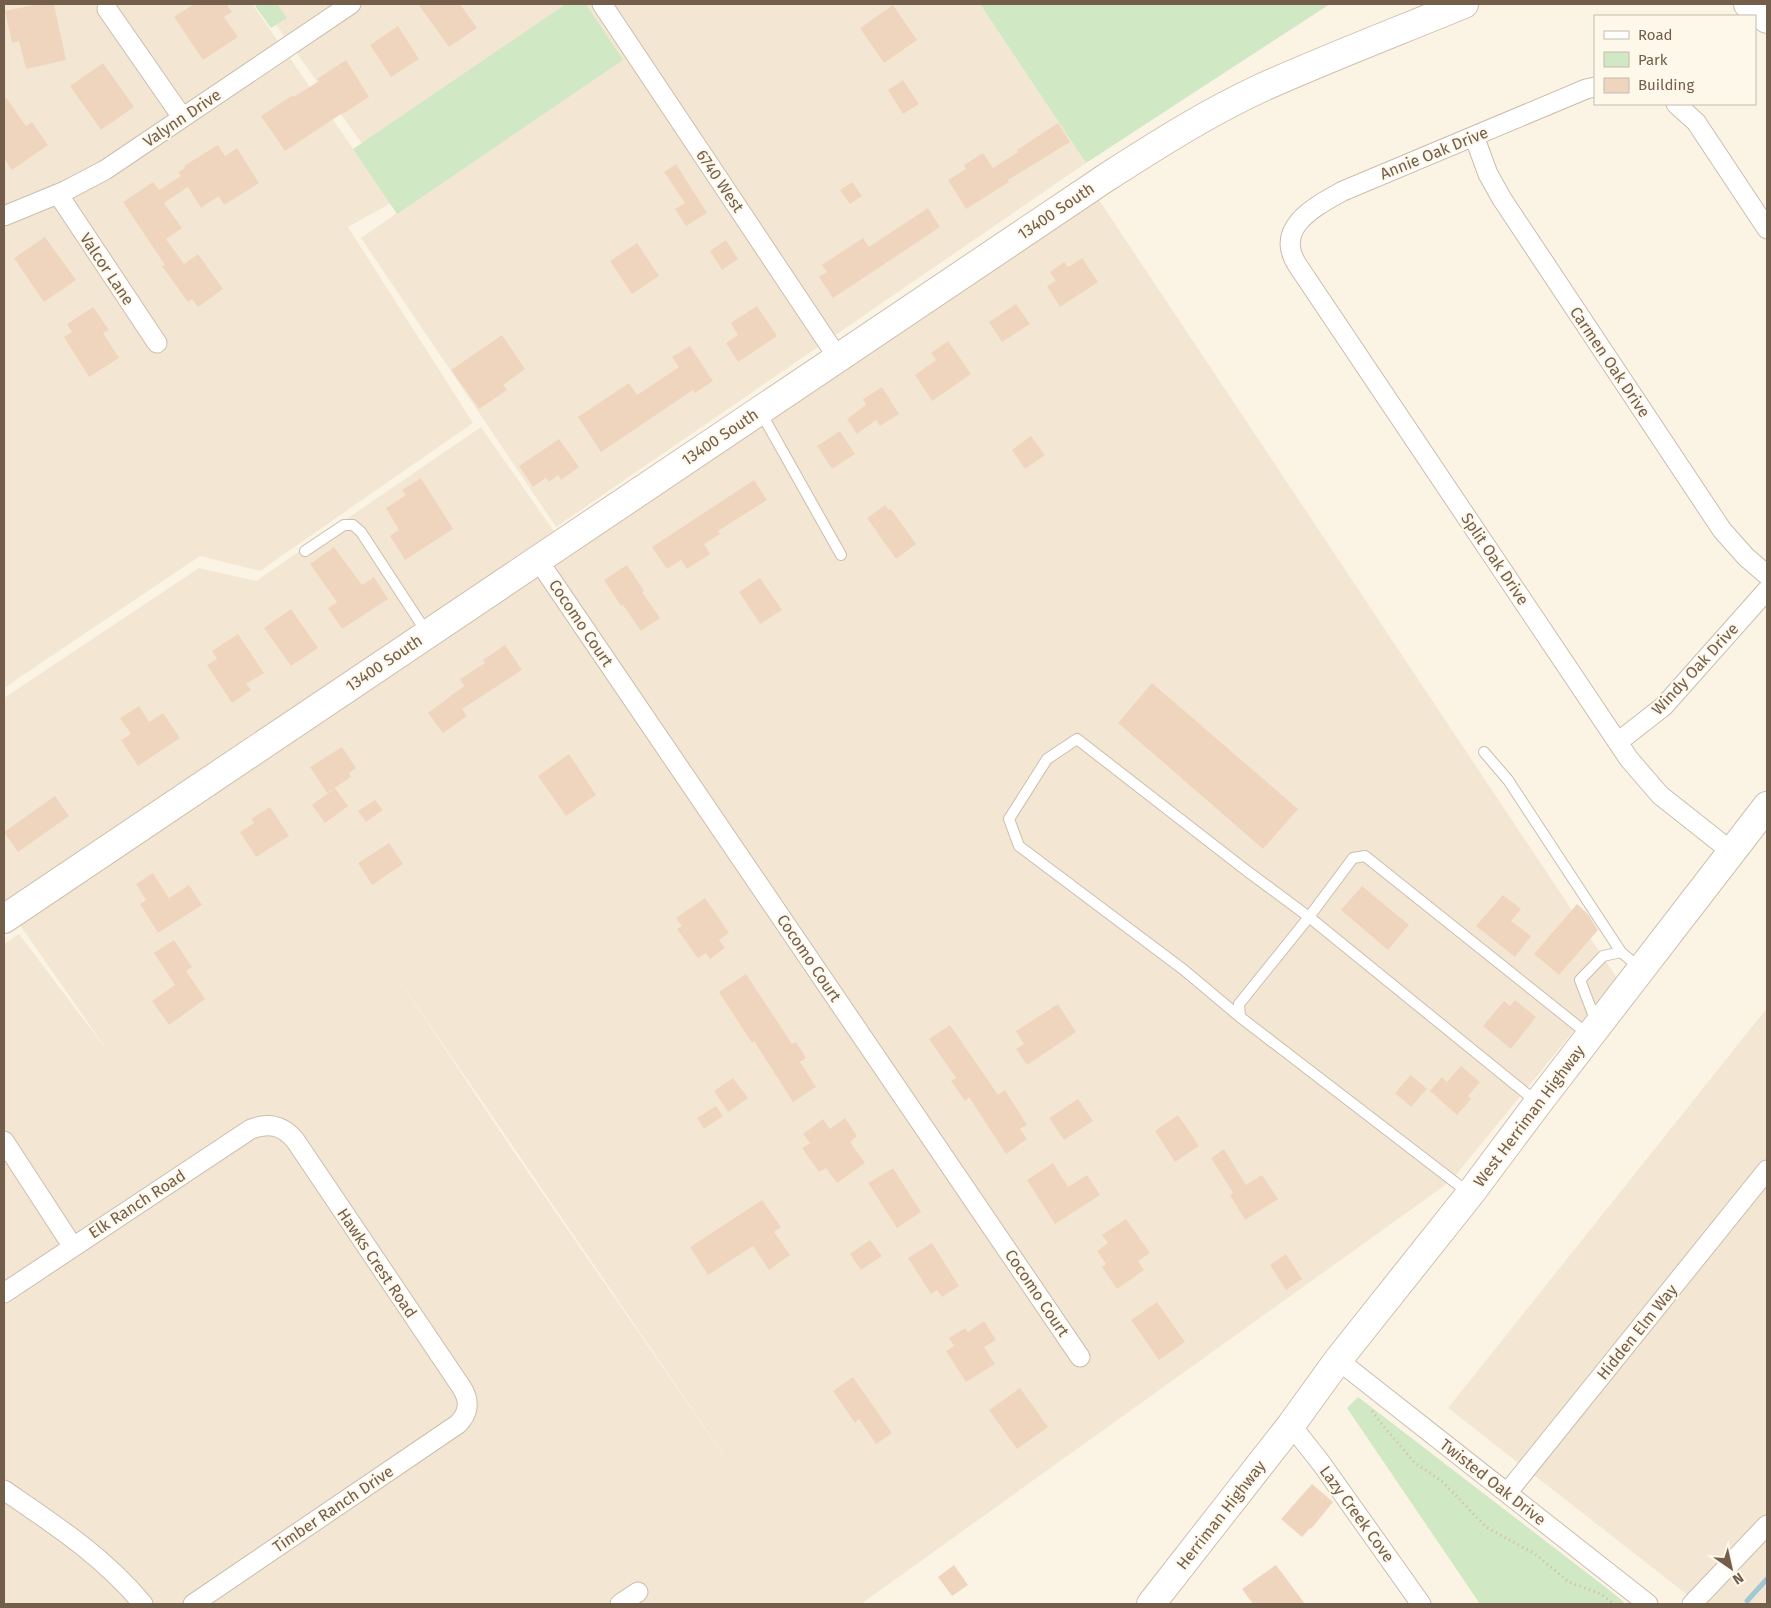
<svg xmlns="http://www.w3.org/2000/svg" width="1771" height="1608" viewBox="0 0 1771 1608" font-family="'Fira Sans',sans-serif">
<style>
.residential{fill:#f3e7d4;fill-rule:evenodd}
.green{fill:#d0e8c4}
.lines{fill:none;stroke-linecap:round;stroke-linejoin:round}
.stream{stroke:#a1c9d5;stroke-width:5}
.building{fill:#f0d5be}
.lane-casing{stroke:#ccbdac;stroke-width:12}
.street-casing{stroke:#ccbdac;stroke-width:21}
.secondary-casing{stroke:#d1bfac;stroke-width:30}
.path{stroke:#d4b9a1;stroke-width:3;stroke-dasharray:1 4;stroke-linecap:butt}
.lane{stroke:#fff;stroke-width:10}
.street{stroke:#fff;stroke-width:19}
.secondary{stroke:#fff;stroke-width:28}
.labels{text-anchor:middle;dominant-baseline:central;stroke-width:4;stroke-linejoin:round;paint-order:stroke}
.street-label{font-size:16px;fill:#735d4b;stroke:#fef8eb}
</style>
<rect width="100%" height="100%" fill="#fbf4e5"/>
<path class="residential" d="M4,4H252L391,203L348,227L473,423L260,571L200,556L4,688Z
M261,4H980L1086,163L556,527L361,238L407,206Z
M1097,197L1617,978L1451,1181L861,1604H4V944L19,934L109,1053L4,902V698L199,568L256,581L481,427L567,550ZM395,974L751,1495L512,1149Z
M1767,1008V1604H1699L1448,1408Z"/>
<path class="green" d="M259,4H277L287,18L271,28L255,6Z
M566,4H586L623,60L397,214L353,149Z
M980,4H1330L1086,163Z
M1358,1397L1608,1589L1626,1604H1480L1347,1408Z"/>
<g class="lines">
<path class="stream" d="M1747,1601L1767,1579"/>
</g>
<path class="building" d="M38,4H54L66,60L26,69L19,41L12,43L5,11Z
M194,4H226L232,12L224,17L238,37L203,60L174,17Z
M418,4H460L477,28L449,47Z
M893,5L917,40L884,63L860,28Z
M398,26L419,59L391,77L370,45Z
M346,60L369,97L341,115V114L285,151L261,116L293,95L294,97L319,81L317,79Z
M103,63L134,107L101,130L70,86Z
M903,80L919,104L903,114L888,90Z
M4,95L26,126L32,122L48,145L12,170L4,158Z
M1058,123L1070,142L1008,180L1009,182L966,209L948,180L966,169L964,165L983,153L993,168L1018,152L1017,150Z
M218,145L225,156L237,148L259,183L224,205L219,196L201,208L188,187L164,203L182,228L166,239L184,264L198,254L223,289L198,307L192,299L188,302L162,266L165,265L123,202L153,182L159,190L181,176L178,172L185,168L184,166Z
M676,164L707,213L686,226L675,209L685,203L664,172Z
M852,182L862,196L850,204L840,190Z
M928,208L940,227L833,298L819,277L827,272L822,265L863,238L869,247Z
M45,237L76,280L44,302L14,258Z
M726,240L738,259L722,270L710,251Z
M637,243L659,276L632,294L610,261Z
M1082,258L1098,282L1060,307L1047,286L1056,281L1050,272L1064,262L1068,267Z
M1016,304L1030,324L1002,342L989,322Z
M757,306L777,336L738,362L726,343L738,335L731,323Z
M93,307L109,330L103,333L119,358L89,377L64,337L72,332L67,324Z
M502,335L525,369L503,385L507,390L479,409L451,370Z
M948,341L971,374L932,401L915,375L936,360L931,353Z
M690,346L713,381L695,393L693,390L601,452L578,417L629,383L637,395L679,367L672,357Z
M882,387L899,414L880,426L876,420L857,434L847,419L866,405L863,399Z
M840,431L855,454L832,469L817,446Z
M1031,436L1045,455L1025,469L1012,450Z
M559,439L579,467L561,480L558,475L549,482L546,478L533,487L519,466Z
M421,478L453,529L405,560L390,536L399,530L386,508L406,495L402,490Z
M754,480L767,500L718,531L720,534L704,544L710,554L687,569L681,560L667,569L652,547Z
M885,505L889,510L891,509L916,544L896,559L867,518Z
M334,547L362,585L374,577L388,599L342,629L328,608L337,602L310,564Z
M627,565L644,591L642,592L660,618L641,631L623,605L621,606L604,580Z
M760,578L782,610L760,624L739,592Z
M291,609L318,648L291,666L264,628Z
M238,634L264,673L246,684L251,690L232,703L207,665L217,659L212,651Z
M505,645L522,670L462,709L467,716L443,733L428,713L464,686L460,679L485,663L483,660Z
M1152,683L1298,809L1263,849L1118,723Z
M139,706L149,722L163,713L180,738L138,766L121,740L131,734L120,718Z
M342,747L356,768L349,773L351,777L327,793L310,767Z
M569,754L596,795L566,816L538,776Z
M335,788L348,806L325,823L312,805Z
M55,796L69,816L18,852L4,832Z
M375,800L383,810L366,822L358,811Z
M270,807L289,836L256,857L240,832L254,823L251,819Z
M389,843L403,864L372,885L358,863Z
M153,873L169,898L189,885L202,905L158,933L140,904L146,900L136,884Z
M1362,886L1409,925L1388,950L1341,910Z
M1503,895L1521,909L1511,921L1531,936L1515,957L1476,926Z
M705,898L729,933L719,940L725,948L710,959L706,953L698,958L677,929L682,926L676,918Z
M1577,904L1588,914L1598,930L1559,975L1534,954Z
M174,940L192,967L186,971L205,999L169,1025L152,1001L175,985L154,953Z
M746,974L792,1044L796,1042L806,1058L800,1062L816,1087L793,1102L754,1041L752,1043L719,992Z
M1515,1000L1536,1017L1511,1049L1483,1026L1504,1001L1510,1006Z
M1058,1004L1076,1032L1027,1065L1016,1049L1024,1044L1016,1031Z
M950,1025L998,1095L1005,1090L1027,1125L1020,1129L1027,1139L1006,1154L969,1097L965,1101L951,1081L956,1078L929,1039Z
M1461,1066L1480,1082L1468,1096L1471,1099L1457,1115L1430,1091L1442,1077L1447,1082Z
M1411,1075L1427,1089L1411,1107L1395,1093Z
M733,1078L748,1098L728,1112L714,1091Z
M1078,1099L1093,1121L1064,1140L1049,1118Z
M716,1106L723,1116L704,1129L697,1118Z
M1178,1115L1199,1146L1175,1162L1155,1131Z
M845,1118L857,1136L850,1142L865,1163L837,1183L826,1168L819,1172L802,1148L810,1143L803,1134L823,1119L830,1129Z
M1224,1149L1246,1185L1262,1175L1278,1199L1245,1220L1230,1195L1233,1193L1211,1158Z
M1053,1163L1068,1187L1087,1175L1100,1195L1055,1224L1027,1180Z
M893,1168L921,1212L897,1228L868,1183Z
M762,1200L781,1227L774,1232L790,1255L769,1270L753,1246L708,1275L690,1247Z
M1126,1219L1150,1253L1138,1261L1144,1270L1117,1289L1102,1267L1106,1264L1097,1251L1108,1243L1102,1235Z
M870,1240L882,1256L861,1270L850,1254Z
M932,1243L959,1286L942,1297L937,1290L931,1294L908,1258Z
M1286,1254L1302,1279L1286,1290L1270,1265Z
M1157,1302L1185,1342L1159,1360L1131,1320Z
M984,1321L996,1340L984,1347L995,1364L966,1382L946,1351L954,1346L949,1338L965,1328L968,1332Z
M853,1377L892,1433L876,1444L859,1419L855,1423L833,1391Z
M1020,1388L1048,1427L1017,1449L989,1410Z
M1312,1484L1333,1502L1311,1529L1310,1528L1302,1537L1281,1519Z
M954,1565L968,1585L952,1596L938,1577Z
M1276,1565L1305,1604H1253L1242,1589Z"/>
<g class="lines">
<defs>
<path id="lane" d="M760,411L841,555
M305,551L344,525H353L361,532L427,633
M1484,752L1508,780L1621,952L1641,969
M1240,1017L1184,970L1019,846L1009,819L1047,759L1077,739L1247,871L1309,917L1239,1004L1240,1017L1469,1193
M1599,1020L1593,1014L1580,980L1603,956L1621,952
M1538,1103L1309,917L1353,858L1365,856L1589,1035"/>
<path id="street" d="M602,4L838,358
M107,9L182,117
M1595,87L1586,89L1343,191C1314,207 1273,228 1298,266L1629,759L1660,795L1732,852
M1676,104L1696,122L1767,229
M1474,136L1488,174L1502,199L1722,530L1746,557L1767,575
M58,194L157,343
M4,216L65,191L105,170L351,4
M538,560L1080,1357
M1618,742L1664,706L1767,590
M4,1141L73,1247
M4,1293L251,1129C269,1122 283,1126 295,1140L462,1388C470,1401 469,1413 458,1424L193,1604
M1338,1360L1648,1604
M1291,1425L1321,1463L1421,1604
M4,1490C55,1525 103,1556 143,1604
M1507,1493L1767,1170
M620,1604L638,1592
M1692,1604L1767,1525"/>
<path id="secondary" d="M1748,4L1767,19
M4,919L1107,177C1157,145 1207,113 1261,88C1328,58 1396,32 1464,4
M1151,1604L1291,1425L1338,1360L1470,1194L1538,1103L1767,806"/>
</defs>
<use href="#lane" class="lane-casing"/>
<use href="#street" class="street-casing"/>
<use href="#secondary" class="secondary-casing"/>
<path class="path" d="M1372,1411L1380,1422L1415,1463L1443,1482L1486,1527L1535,1554L1569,1582L1601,1594L1614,1604"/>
<use href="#lane" class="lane"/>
<use href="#street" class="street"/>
<use href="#secondary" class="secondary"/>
</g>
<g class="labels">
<g class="street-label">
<text transform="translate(182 118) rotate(-34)">Valynn Drive</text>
<text transform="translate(1434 153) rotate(-22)">Annie Oak Drive</text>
<text transform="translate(720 181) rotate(56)">6740 West</text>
<text transform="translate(1056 211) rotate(-34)">13400 South</text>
<text transform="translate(107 269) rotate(56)">Valcor Lane</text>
<text transform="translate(1610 362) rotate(56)">Carmen Oak Drive</text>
<text transform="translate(720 437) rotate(-34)">13400 South</text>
<text transform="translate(1495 559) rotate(56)">Split Oak Drive</text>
<text transform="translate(581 623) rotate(56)">Cocomo Court</text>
<text transform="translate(384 663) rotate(-34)">13400 South</text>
<text transform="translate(1695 669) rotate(-47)">Windy Oak Drive</text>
<text transform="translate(809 958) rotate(56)">Cocomo Court</text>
<text transform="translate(1529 1116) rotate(-53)">West Herriman Highway</text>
<text transform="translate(137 1204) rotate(-33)">Elk Ranch Road</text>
<text transform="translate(377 1263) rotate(56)">Hawks Crest Road</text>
<text transform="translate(1037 1293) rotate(56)">Cocomo Court</text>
<text transform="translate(1637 1332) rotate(-51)">Hidden Elm Way</text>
<text transform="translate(1493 1482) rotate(38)">Twisted Oak Drive</text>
<text transform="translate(333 1509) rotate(-34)">Timber Ranch Drive</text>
<text transform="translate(1357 1514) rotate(54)">Lazy Creek Cove</text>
<text transform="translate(1221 1515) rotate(-52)">Herriman Highway</text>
</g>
</g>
<rect width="1771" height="1608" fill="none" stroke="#735d4b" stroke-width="10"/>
<rect x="1594" y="15" width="162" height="90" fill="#fef8eb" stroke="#c6baab"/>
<rect x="1604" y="31" width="25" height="8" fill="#ffffff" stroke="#c6baab"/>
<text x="1638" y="40" font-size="15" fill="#735d4b">Road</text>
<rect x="1604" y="52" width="25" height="15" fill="#d0e8c4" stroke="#c6baab"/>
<text x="1638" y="65" font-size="15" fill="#735d4b">Park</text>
<rect x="1604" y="78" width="25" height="15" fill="#f0d5be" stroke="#c6baab"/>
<text x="1638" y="90" font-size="15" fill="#735d4b">Building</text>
<g transform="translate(1731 1568) rotate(146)" stroke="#fef8eb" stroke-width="4" paint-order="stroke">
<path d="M0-4L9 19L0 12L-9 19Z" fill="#735d4b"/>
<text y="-8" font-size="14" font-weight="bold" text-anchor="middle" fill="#735d4b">N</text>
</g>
</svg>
